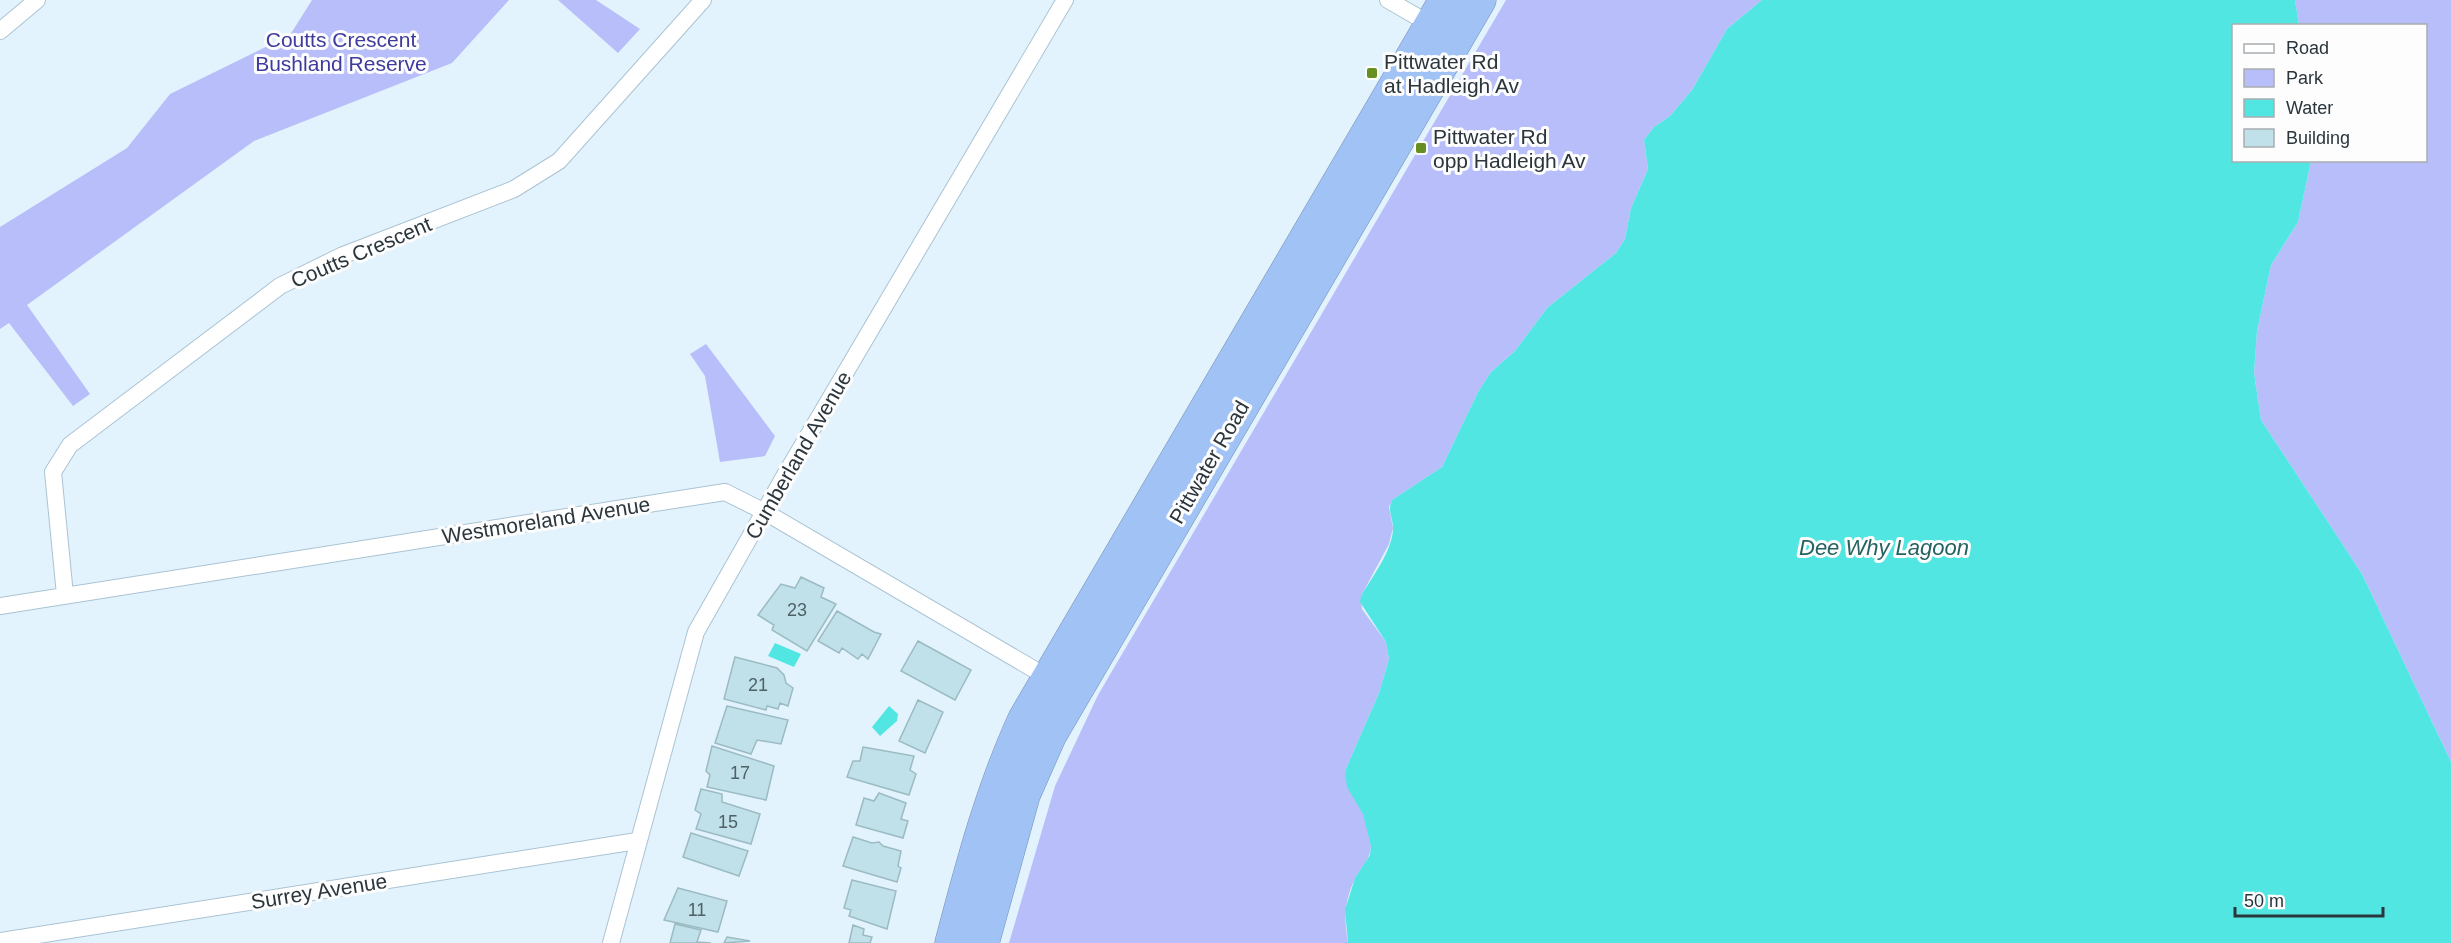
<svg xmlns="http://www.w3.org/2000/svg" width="2451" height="943" viewBox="0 0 2451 943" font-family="Helvetica,sans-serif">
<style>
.green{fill:#b7bef9}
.water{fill:#52e6e3}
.building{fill:#c0e1e9;stroke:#9bbbc3;stroke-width:1.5}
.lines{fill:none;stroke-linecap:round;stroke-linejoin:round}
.street-casing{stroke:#a9c3d3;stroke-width:18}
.highway-casing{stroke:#7791b4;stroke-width:33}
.street{stroke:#fff;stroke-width:16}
.highway{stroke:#a0c2f4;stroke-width:32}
.poi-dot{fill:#659021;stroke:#fdfdfd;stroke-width:2}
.labels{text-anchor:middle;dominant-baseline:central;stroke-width:6;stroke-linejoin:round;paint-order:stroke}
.number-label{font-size:18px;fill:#506067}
.park-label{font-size:21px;fill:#3e3b9c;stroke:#fdfdfd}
.poi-label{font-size:21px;fill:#2b353c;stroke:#fdfdfd;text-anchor:start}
.street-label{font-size:21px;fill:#2b353c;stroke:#fdfdfd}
.water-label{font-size:22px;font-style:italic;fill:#266260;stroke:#fdfdfd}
</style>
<rect width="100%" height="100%" fill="#e3f3fd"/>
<path class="green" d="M312,0H509L452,63L254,141L27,305L90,394L73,406L9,323L0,329V227L127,148L170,94L290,35Z
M558,0H596L640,29L618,53Z
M1506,0H1762L1727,29L1692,90L1670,116L1654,127L1644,140L1648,169L1631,208L1625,239L1616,253L1547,308L1515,351L1491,372L1478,392L1442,467L1392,500L1389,507L1393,528L1389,544L1361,596L1362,609L1386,642L1389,659L1379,693L1345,771C1354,794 1371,821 1371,846C1371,859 1360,868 1355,879C1344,901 1344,920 1348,943H1009L1055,786L1098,695Z
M2295,0H2451V762L2362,574L2261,420L2254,373L2257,331L2271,265L2298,222L2311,161L2426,160V26L2299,25Z
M706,344L775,436L765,456L720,462L705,376L690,354Z"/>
<path class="water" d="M1762,0H2295L2299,25L2234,26V160L2311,161L2298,222L2271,265L2257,331L2254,373L2261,420L2362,574L2451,762V943H1348L1345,910L1355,878L1370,855L1371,846L1363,814L1347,787L1345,771L1379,693L1389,659L1386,642L1360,602L1361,596C1372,577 1393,550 1393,528C1393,517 1387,511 1392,500L1442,467L1478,392L1491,372L1515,351L1547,308L1616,253L1625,239L1631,208L1648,169L1644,140L1654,127L1670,116L1692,90L1727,29Z
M775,643L801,654L794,667L768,656Z
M889,706L898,714L897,721L880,736L872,727Z"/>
<path class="building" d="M801,577L824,588L821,597L836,604L807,651L772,630L774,625L758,615L781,584L795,588Z
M837,611L874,632L881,634L868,659L862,654L858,659L842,648L839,653L818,641Z
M918,641L971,670L955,700L901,671Z
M735,657L777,668L784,675L786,683L793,688L788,706L780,703L778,709L767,706L766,710L724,699Z
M918,700L943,712L925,753L899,741Z
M727,706L788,720L781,744L757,740L751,754L715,743Z
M712,746L774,766L766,800L707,787L710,775L706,771Z
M863,747L914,756L910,770L916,774L909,795L847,777L853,761H860Z
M701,789L722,794V802L760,814L751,844L696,829L701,814L695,810Z
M879,793L906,803L901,819L908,821L903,838L856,825L864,798L874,801Z
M691,833L748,851L739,876L683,857Z
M853,837L872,843L879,842L883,846L901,851L898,866L901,868L897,882L843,866Z
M852,880L896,891L887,929L849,916L851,910L844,908Z
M678,888L727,901L718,932L664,920Z
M675,924L701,930L697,942L711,943H670Z
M853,925L864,929L863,935L872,937L870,943H849Z
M727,937L750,941L724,943Z"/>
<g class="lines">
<defs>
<path id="street" d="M1388,0L1435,27
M0,31L37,0
M65,595L53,472L70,445L280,286L341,256L514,189L559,161L703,0
M0,606L725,492L765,512L1047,677
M0,941L637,841
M611,943L696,632L785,475L1065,0"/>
<path id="highway" d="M951,943C971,867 991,791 1024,719L1445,0
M983,943L1024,795L1050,736L1480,0"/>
</defs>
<use href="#street" class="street-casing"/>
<use href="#highway" class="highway-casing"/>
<use href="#street" class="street"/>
<use href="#highway" class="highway"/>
</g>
<g class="poi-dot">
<rect x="1366" y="67" width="12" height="12" rx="3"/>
<rect x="1415" y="142" width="12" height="12" rx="3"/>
</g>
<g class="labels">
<g class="number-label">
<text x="797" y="610">23</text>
<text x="758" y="685">21</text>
<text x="740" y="773">17</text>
<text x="728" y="822">15</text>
<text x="697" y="910">11</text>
</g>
<g class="park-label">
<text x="341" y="39">Coutts Crescent<tspan x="341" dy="24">Bushland Reserve</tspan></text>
</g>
<g class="poi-label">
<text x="1384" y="61">Pittwater Rd<tspan x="1384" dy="24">at Hadleigh Av</tspan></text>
<text x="1433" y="136">Pittwater Rd<tspan x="1433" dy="24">opp Hadleigh Av</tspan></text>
</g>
<g class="street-label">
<text transform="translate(361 252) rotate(-23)">Coutts Crescent</text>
<text transform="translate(798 455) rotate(-60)">Cumberland Avenue</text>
<text transform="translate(1209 462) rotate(-60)">Pittwater Road</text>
<text transform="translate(546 520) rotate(-9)">Westmoreland Avenue</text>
<text transform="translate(319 891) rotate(-9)">Surrey Avenue</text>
</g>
<g class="water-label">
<text x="1884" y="547">Dee Why Lagoon</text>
</g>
</g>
<rect x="2232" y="24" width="195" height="138" fill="#fdfdfd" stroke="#a9adb0" stroke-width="1.5"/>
<rect x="2244" y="44" width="30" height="9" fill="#ffffff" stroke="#a9adb0" stroke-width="1.5"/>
<text x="2286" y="54" font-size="18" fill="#2b353c">Road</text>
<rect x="2244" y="69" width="30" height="18" fill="#b7bef9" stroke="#a9adb0" stroke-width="1.5"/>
<text x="2286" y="84" font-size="18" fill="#2b353c">Park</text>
<rect x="2244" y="99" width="30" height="18" fill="#52e6e3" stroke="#a9adb0" stroke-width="1.5"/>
<text x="2286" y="114" font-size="18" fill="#2b353c">Water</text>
<rect x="2244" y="129" width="30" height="18" fill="#c0e1e9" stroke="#a9adb0" stroke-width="1.5"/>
<text x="2286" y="144" font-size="18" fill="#2b353c">Building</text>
<path d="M2235 907v9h148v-9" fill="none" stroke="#2b353c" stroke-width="3"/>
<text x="2244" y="907" font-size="18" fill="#2b353c" stroke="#fdfdfd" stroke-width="4.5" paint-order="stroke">50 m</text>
</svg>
